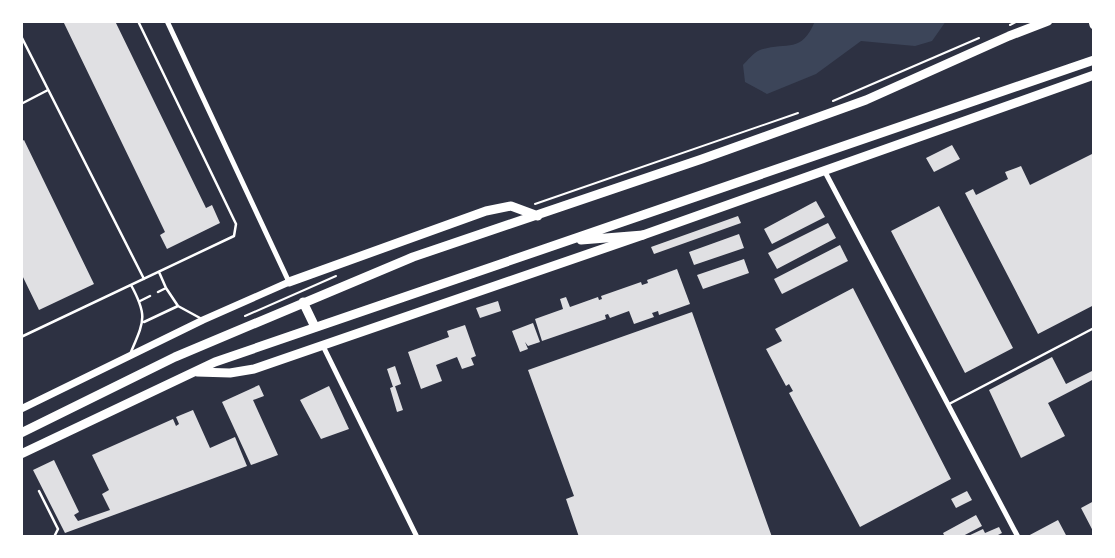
<svg xmlns="http://www.w3.org/2000/svg" width="1115" height="558" viewBox="0 0 1115 558" font-family="'Asap Condensed',sans-serif">
<style>
.green{fill:#3c4559}
.building{fill:#e0e0e3}
.lines{fill:none;stroke-linecap:round;stroke-linejoin:round}
.path{stroke:#fff;stroke-width:2}
.service{stroke:#fff;stroke-width:2.5}
.minor{stroke:#fff;stroke-width:5}
.tertiary{stroke:#fff;stroke-width:7}
.primary{stroke:#fff;stroke-width:9}
.trunk{stroke:#fff;stroke-width:9}
</style>
<rect width="100%" height="100%" fill="#2d3142"/>
<path class="green" d="M815,21H946L932,41L915,46L861,41L816,74L767,94L745,82L743,65C747,61 753,53 760,50C787,41 801,55 815,21Z"/>
<path class="building" d="M63,21H115L206,208L212,205L220,223L167,249L160,235L165,232Z
M24,140L94,284L39,310L21,273V142Z
M952,145L960,159L934,172L926,158Z
M1094,153V305L1038,334L965,193L973,189L976,195L1008,179L1005,172L1021,166L1030,185Z
M816,201L825,217L772,244L764,229Z
M939,206L1013,348L965,373L891,231Z
M738,216L741,223L654,254L651,247Z
M828,223L836,238L777,269L768,253Z
M739,234L744,248L694,265L689,252Z
M840,245L848,261L782,294L774,279Z
M744,259L749,273L703,289L697,275Z
M677,269L690,304L659,315L658,311L652,313L654,317L634,324L629,311L610,318L608,314L605,315L606,319L542,341L535,319L563,309L560,299L566,297L570,307L598,297L599,300L602,299L601,296L641,282L642,285L648,283L647,280Z
M853,288L951,479L860,527L789,393L793,391L789,384L786,386L766,349L782,341L775,329Z
M498,301L501,311L480,318L476,308Z
M692,312L772,537H579L566,499L574,496L528,370Z
M533,323L540,342L528,346L525,342L528,349L520,352L512,331Z
M465,325L476,356L471,358L474,365L462,369L457,357L436,365L442,381L421,389L408,352L449,337L447,331Z
M1052,357L1066,384L1094,370V379L1048,403L1065,436L1021,458L989,390Z
M395,366L401,384L393,387L387,369Z
M259,385L264,396L253,400L278,455L251,465L222,402Z
M329,386L349,429L321,439L300,400Z
M395,386L403,410L397,412L390,388Z
M193,410L210,448L235,437L247,466L65,533L33,470L54,460L79,512L74,515L78,521L110,510L102,494L109,490L92,455L173,419L176,426L179,424L176,417Z
M967,491L972,500L956,508L951,499Z
M1094,501V533L1081,508Z
M976,515L982,526L961,537H945L943,533Z
M1058,520L1067,537H1026Z
M999,527L1002,533L994,537H966L983,529L985,533Z"/>
<g class="lines">
<path class="path" d="M1010,25L1018,21
M833,101L979,38
M535,204L798,113
M245,316L336,276"/>
<path class="service" d="M21,36L144,279
M21,104L48,90
M159,272L166,288
M158,292L166,288L178,306L200,318
M140,301L150,296
M144,322L178,306
M21,337L234,236L236,224L138,21
M131,352C144,321 148,316 131,285
M949,404L1094,328
M39,491L58,529L54,537
M37,537H48"/>
<path class="minor" d="M167,21L289,282
M824,170L1018,537
M323,346L417,537"/>
<path class="tertiary" d="M21,409L203,320L289,282"/>
<path class="primary" d="M197,372L230,373L254,369L643,235L1094,75"/>
<path class="trunk" d="M1093,21L1094,25
M581,240L643,235
M289,282L486,211L511,206L538,216
M303,302L315,327
M21,433L175,357L413,257L702,159L866,100L1009,36L1048,21
M21,454L215,362L1094,60"/>
</g>
<rect width="1115" height="558" fill="none" stroke="#ffffff" stroke-width="46"/>
</svg>
